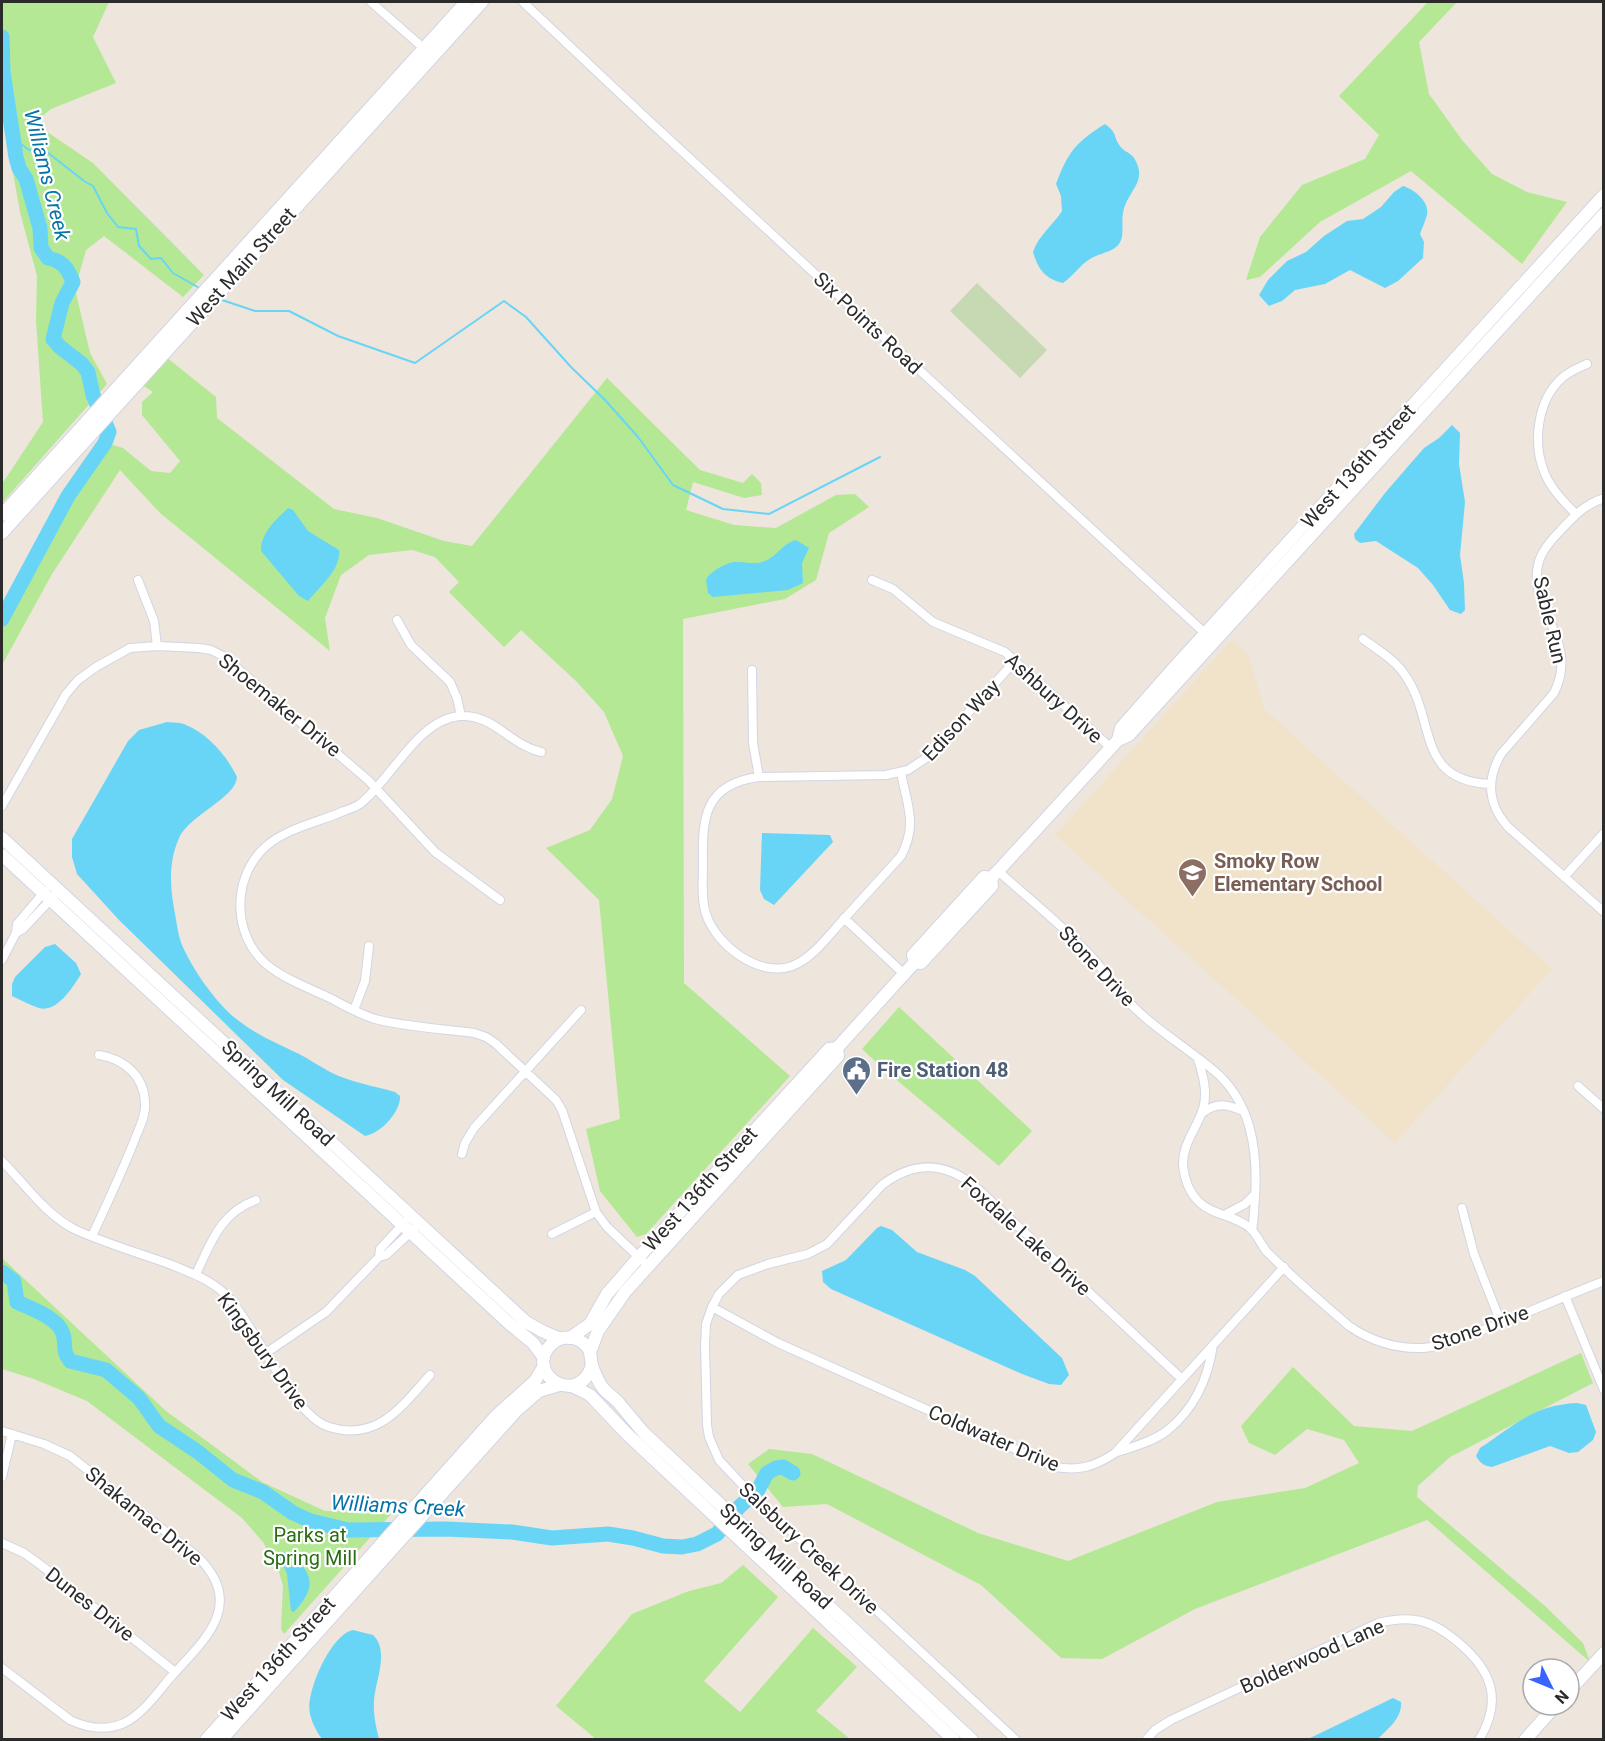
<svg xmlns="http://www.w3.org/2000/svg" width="1605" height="1741" viewBox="0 0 1605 1741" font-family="Roboto,sans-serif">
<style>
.education{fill:#f0e3ca}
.green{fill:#b4e895}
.cemetery{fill:#c6d9b2}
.water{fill:#68d5f6}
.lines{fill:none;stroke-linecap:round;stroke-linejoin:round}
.stream{stroke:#68d5f6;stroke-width:2}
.river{stroke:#68d5f6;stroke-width:15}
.street-casing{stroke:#d1d5e5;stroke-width:10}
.secondary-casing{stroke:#d1d5e5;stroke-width:14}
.street{stroke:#fff;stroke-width:8}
.secondary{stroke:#fff;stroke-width:12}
.labels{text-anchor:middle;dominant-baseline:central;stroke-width:4.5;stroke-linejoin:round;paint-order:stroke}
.street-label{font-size:20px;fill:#2b2b2b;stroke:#fff}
.education-label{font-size:20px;font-weight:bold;fill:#785e54;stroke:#fff;text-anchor:start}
.service-label{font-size:20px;font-weight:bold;fill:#4e5e75;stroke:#fff;text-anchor:start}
.park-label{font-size:20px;fill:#2b6d15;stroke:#fff}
.water-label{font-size:21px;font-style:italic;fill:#0573a5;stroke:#fff}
</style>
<rect width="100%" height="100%" fill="#eee5dc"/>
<path class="education" d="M1232,640L1249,655L1264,709L1552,969L1395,1143L1055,835Z"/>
<path class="green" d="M2,2H109L93,37L116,83L51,109L34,123L93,163L204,275L183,297L104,236L86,250L75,289L90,353L107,384L2,503V484L43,422L36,321L37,276L20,212L2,112Z
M1428,2H1457L1419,42L1429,94L1462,140L1492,174L1527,192L1567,202L1522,264L1411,171L1320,222L1260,277L1246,280L1260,237L1302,185L1365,159L1379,135L1339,96Z
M166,357L216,397L217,418L334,509L377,518L444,541L472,546L607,378L700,470L743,483L752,474L761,483L762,495L744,498L693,482L686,510L734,525L776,528L836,495L855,494L869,507L829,533L816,580L785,599L683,619L684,983L790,1076L646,1234L637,1237L600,1191L586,1129L620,1119L599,900L546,848L590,830L612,799L623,756L604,712L577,682L521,630L504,647L449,592L459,582L435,557L412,550L369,555L341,575L325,618L330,651L160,513L120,470L52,574L2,665V606L66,489L98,444L113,445L123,448L151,471L170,473L180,461L142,415V402L153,392L142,385Z
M899,1007L1032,1131L999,1166L886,1071L862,1049Z
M2,1258L166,1411L262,1482L325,1511L393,1512L284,1634L281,1629L283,1586L279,1572L263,1542L242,1518L87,1401L34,1379L2,1369Z
M1581,1353L1593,1383L1450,1457L1418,1486L1417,1497L1545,1606L1583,1643L1590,1662L1427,1520L1195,1609L1102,1659L1061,1658L981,1585L827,1504L783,1507L748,1464L769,1449L812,1454L978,1533L1068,1561L1217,1502L1305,1488L1359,1463L1344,1440L1307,1429L1275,1455L1249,1443L1241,1426L1293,1367L1354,1426L1412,1431Z
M743,1565L778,1597L704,1681L740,1712L813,1628L857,1667L816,1711L850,1739H596L556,1706L632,1614L689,1591L721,1583Z"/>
<path class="cemetery" d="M977,283L1047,350L1020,378L950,311Z"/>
<path class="water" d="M1105,124C1118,133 1113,137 1120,146C1123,151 1131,153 1134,158C1149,182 1127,190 1123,213C1121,223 1125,235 1119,244C1112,253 1099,253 1090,259C1080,265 1073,276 1063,283C1045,279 1038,269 1033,252C1038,236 1053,225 1062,211L1061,196L1056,184C1068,152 1076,142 1105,124Z
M1403,186C1414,189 1430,202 1427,215C1425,222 1422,228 1420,234L1424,242L1423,258L1398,281L1385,288L1350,270L1325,284L1295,290L1282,301L1269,306L1259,295L1268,280L1287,261L1306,252L1324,236L1347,221L1363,219L1381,207L1394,192Z
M1452,425L1460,433L1459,464L1465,502L1460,555L1464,583L1465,610L1461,614L1450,610L1433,585L1418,568L1376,541L1360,543L1355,539L1354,534L1385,493L1424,448L1439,438Z
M288,508L293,510L308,531L339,550C341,570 320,586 308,601L299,596L261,551C261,532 276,520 288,508Z
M796,540L809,548L802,563L803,583L788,590L713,597L708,593L706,580C709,572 728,561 737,562C747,562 755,565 765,561C776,557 783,543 796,540Z
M167,722C173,723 181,722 186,725C208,734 227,756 237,777C236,798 189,815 179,838C168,863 170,888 175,914C177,924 178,935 182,945C193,970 217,1005 239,1021C257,1035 278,1044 299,1054C309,1059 319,1066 330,1072C350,1082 374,1086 395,1092L400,1096C401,1112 380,1134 365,1136L283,1080L119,920L77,874L72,857V839L128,741L139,730Z
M762,833L830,835L833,842L774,905L764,899L760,890Z
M55,944L76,963L81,974C73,987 57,1013 39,1008C30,1005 21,1000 12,996V984L15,977L45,947Z
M881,1226L892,1230L917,1252L965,1270L975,1276L1062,1358L1069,1375L1061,1385L1049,1384L1022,1374L831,1289L823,1282L822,1271L846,1260L877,1228Z
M1577,1403L1586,1405L1596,1432L1593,1440L1578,1452L1569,1453L1550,1446L1492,1467C1484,1466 1480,1463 1476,1456L1480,1448C1515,1425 1533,1405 1577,1403Z
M281,1552C291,1552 294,1555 300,1563C317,1582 309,1595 294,1612L291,1611L287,1574L279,1556Z
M353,1630L373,1635C390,1651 375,1681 374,1701C373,1713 376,1727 379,1739H322C317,1732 312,1723 310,1714C305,1693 331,1634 353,1630Z
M1393,1698L1401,1702C1402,1719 1388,1728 1378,1739H1308Z"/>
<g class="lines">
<path class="stream" d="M13,138L29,150L47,152L84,181L93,186L107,213L118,227L136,229L139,246L151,259L161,258L173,273L201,289
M219,299L255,311H289L338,336L415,363L504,301L526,317L571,367L605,400L638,437L673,485L723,509L769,514L880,457"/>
<path class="river" d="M2,37L3,72L16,157L19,168L26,179L40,228L41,248L48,258C62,261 68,268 73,282L62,303L53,339L60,347L82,364L88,372L93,395L109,432L105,443L68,496L2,619
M2,1272L14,1281L17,1302C31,1309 58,1317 63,1334C67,1346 61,1348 70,1361L106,1370L139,1398L159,1426L198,1452L233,1480L263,1492L293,1513L311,1521L348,1530L446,1529L512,1532L552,1538L608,1534L633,1538L663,1546L682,1547L697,1544L717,1534L739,1507L758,1490L767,1473L776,1468L783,1467L793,1473"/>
<defs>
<path id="street" d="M371,2L428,52
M523,2L646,118L1209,637
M1604,498C1585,504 1573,517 1560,531C1552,539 1543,549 1539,561C1525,608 1581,639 1554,693L1501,754C1486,780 1488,805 1508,827L1604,912
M1576,514C1564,502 1552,490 1545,474C1532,444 1537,400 1562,378C1570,371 1578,368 1587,364
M138,580L154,621L157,646
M872,580L893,589L933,622L1005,652L1111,748
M397,620L411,645L450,682L457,698L461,716
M1363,639C1378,650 1395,660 1405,675C1437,721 1415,781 1491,784
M752,670L753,743L759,777
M541,752C510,745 494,714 460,716C418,719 391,780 360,804C354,808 346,810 339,813C313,824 283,829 262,850C232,881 233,935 266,964C284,979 309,988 330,998C345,1006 362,1016 379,1020C410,1027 443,1029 474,1033L486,1037L495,1043L556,1100L562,1110L596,1212L607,1227L643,1261
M901,773C907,804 918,825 901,856C882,877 862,899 843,920C828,936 813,958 792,966C759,978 716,945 706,914C701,899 703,880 703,864C702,818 704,784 759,777L886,775L908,770L929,756L1015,661
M2,806L66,694L78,680L96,667L130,648L157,646L199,648L211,650L223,656L368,780L435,852L500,900
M998,871C1028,898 1061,924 1089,954C1102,967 1111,983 1124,997C1149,1025 1183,1045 1212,1069C1252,1101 1258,1151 1255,1198C1254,1209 1254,1220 1252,1230
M1564,877L1604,833
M844,918L904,974
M16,933L23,929L54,896
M2,960L16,933L17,924L45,891
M354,1010L365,981L369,946
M1198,1059C1203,1075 1208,1092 1203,1109C1197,1128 1183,1143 1183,1164C1184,1178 1189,1192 1199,1202C1213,1216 1236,1215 1251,1229C1258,1236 1261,1245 1267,1252C1293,1278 1321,1302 1349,1326C1371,1341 1396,1349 1423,1348C1446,1346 1467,1336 1488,1328C1527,1313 1565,1296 1604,1281
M1578,1086L1604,1109
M1202,1113C1217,1102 1226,1104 1243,1111
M462,1154L465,1143L474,1128L581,1010
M2,1161C24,1183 45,1214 74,1229C106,1244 140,1253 172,1265C191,1273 209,1279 224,1293C255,1323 291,1415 329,1427C378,1442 402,1406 430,1375
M1462,1208L1474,1254L1501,1323
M1224,1215L1245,1204L1255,1194
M552,1234L596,1212
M92,1236C107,1204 122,1172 135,1139C139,1128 146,1116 145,1104C145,1077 125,1059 99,1055
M379,1257L380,1249L405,1222
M196,1274C211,1243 220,1213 256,1200
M1565,1296L1604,1390
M712,1307L778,1343L1055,1467C1079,1471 1094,1467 1115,1453L1284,1267
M266,1353L326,1312L379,1257L386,1255L414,1229
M2,1431L44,1444L70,1456L199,1558C246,1606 204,1640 170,1678C157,1693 143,1714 124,1723C106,1731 87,1728 70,1720L2,1668
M1117,1452C1133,1447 1154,1441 1168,1430C1195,1408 1208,1379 1213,1345
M2,1477L12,1434
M2,1543L24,1553L42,1566L175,1672
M1016,1740L749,1492L719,1460L709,1437L707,1425L705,1345L706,1324L712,1307L719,1294L738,1275L768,1264L808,1254L827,1244L882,1185C915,1160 946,1162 977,1188L1182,1379
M1146,1740L1155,1730L1171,1720L1378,1623C1391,1620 1402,1618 1415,1620C1432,1622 1446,1632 1459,1643C1492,1671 1503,1700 1479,1740"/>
<path id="secondary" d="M2,515L466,2
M2,533L482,2
M1118,740L1121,728L1173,669L1604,195
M2,838L526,1322L542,1331L560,1339
M2,855L511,1325L533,1343L544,1358
M915,962L913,955L984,877L991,878
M570,1338L590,1324L607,1294L639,1257L829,1049L837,1048L915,962L921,963L992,886L991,878L998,871L1118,740L1129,735L1604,214
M590,1352L598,1331L625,1292L838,1056L837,1048
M592,1365C580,1407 527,1377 548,1348C552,1343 557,1339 563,1338C573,1336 582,1340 588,1348C592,1354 590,1359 592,1365C593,1371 597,1377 599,1382C603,1391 612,1396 618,1402C627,1413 636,1424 645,1434L972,1740
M572,1386L590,1395L627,1434L954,1740
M1569,1691L1604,1653
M206,1740L496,1416L535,1381L544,1366
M221,1740L517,1410L539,1391L559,1385
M1525,1740L1556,1705"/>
</defs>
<use href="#street" class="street-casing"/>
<use href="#secondary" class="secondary-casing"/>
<use href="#street" class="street"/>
<use href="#secondary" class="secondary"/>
</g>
<defs>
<symbol id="school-pin" viewBox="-11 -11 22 30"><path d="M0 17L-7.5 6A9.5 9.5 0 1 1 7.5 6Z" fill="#8d6e63" stroke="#fff"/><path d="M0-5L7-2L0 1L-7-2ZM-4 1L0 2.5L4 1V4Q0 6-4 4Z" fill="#fff"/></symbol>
<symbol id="civic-pin" viewBox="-11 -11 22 30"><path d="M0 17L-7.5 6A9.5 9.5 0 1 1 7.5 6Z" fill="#5c6f8a" stroke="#fff"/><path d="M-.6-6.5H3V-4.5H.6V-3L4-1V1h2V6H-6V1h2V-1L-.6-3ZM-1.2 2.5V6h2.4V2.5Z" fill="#fff"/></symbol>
</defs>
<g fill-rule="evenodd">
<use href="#school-pin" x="1176" y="856" width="33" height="45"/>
<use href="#civic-pin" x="840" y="1054" width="33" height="45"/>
</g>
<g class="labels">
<g class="street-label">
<text transform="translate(241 267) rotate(-48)">West Main Street</text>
<text transform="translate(868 323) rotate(43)">Six Points Road</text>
<text transform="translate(1358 466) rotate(-48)">West 136th Street</text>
<text transform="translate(1550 620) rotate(77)">Sable Run</text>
<text transform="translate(1054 698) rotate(42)">Ashbury Drive</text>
<text transform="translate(280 705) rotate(39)">Shoemaker Drive</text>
<text transform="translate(961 720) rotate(-47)">Edison Way</text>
<text transform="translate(1097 966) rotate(47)">Stone Drive</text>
<text transform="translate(278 1093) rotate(43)">Spring Mill Road</text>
<text transform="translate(700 1189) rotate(-48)">West 136th Street</text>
<text transform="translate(1026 1236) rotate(42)">Foxdale Lake Drive</text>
<text transform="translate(1480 1328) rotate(-19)">Stone Drive</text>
<text transform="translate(263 1351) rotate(54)">Kingsbury Drive</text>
<text transform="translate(994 1438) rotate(23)">Coldwater Drive</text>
<text transform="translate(144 1516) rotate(39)">Shakamac Drive</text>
<text transform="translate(809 1548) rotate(43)">Salsbury Creek Drive</text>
<text transform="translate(776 1556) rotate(43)">Spring Mill Road</text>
<text transform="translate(90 1604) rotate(38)">Dunes Drive</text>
<text transform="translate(1312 1656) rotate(-24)">Bolderwood Lane</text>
<text transform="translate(278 1659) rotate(-48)">West 136th Street</text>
</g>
<g class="education-label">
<text x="1214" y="861">Smoky Row<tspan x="1214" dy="23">Elementary School</tspan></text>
</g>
<g class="service-label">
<text x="877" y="1070">Fire Station 48</text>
</g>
<g class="park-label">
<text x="310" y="1535">Parks at<tspan x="310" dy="23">Spring Mill</tspan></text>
</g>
<g class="water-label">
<text transform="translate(47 175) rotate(76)">Williams Creek</text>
<text transform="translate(398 1506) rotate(3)">Williams Creek</text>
</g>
</g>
<rect width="1605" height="1741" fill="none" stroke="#2b2b2b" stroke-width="6"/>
<g transform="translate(1551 1687) rotate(133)"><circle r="28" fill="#ffffff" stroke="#aaaaaa" stroke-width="1.5"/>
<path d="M0-4.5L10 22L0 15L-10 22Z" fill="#3864ff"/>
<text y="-9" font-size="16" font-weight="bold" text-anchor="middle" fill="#2b2b2b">N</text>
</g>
</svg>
